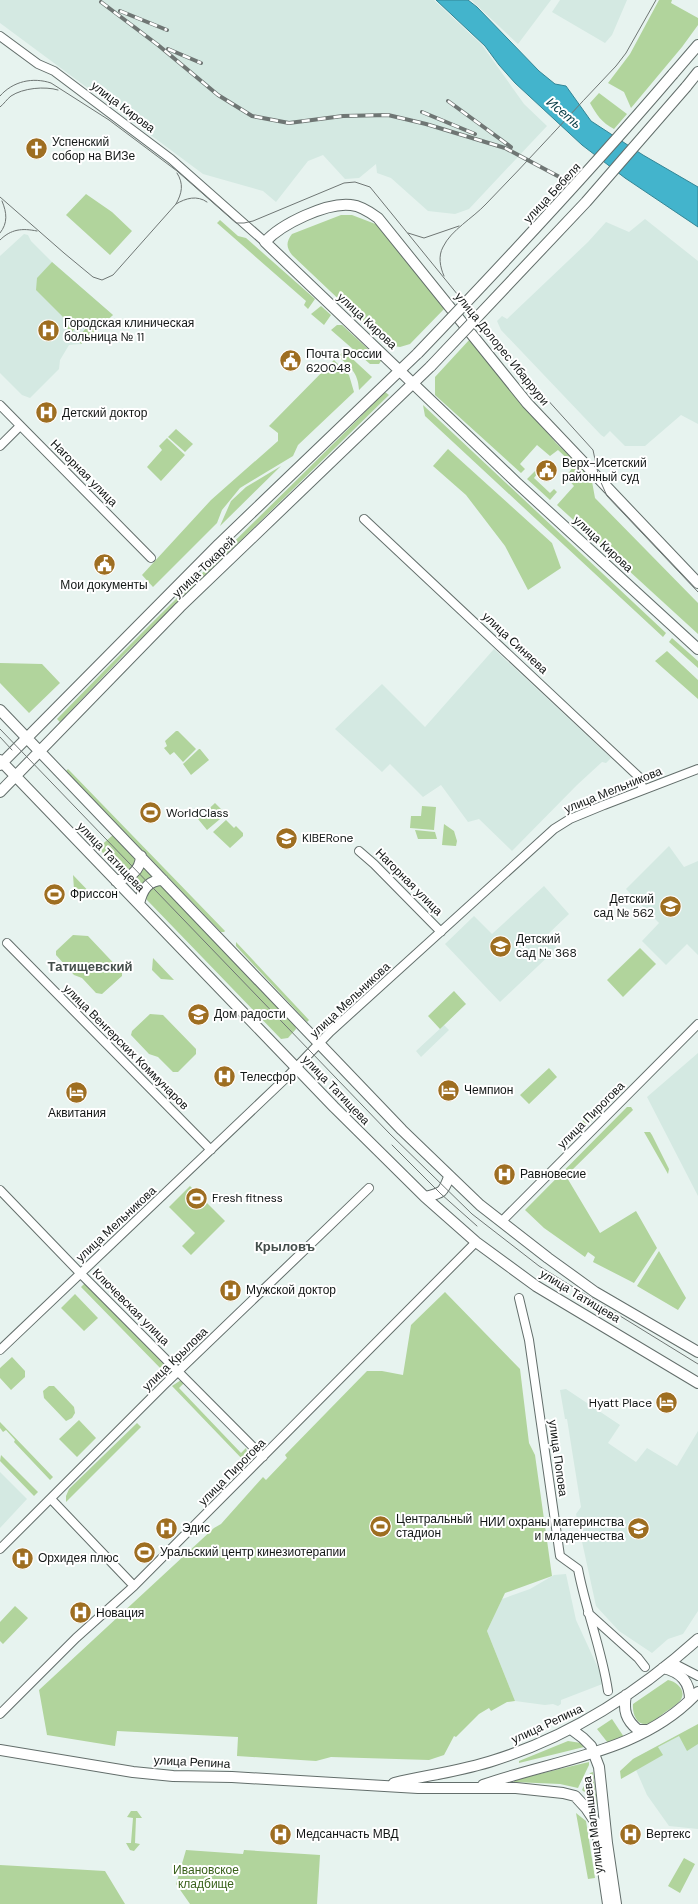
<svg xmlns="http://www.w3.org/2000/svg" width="698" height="1904" viewBox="0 0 698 1904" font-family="'DM Sans',sans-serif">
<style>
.built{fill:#d4e9e2}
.green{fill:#b1d49c}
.water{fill:#43b4cc;stroke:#348595}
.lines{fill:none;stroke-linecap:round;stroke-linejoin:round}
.minor-casing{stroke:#636e6b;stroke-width:10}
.major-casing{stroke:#636e6b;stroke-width:12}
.minor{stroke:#fff;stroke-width:8}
.major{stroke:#fff;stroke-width:10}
.tram{stroke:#6f7674;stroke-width:1}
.rail-casing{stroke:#6f7674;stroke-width:4}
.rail{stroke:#fff;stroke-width:2.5;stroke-dasharray:8;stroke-linecap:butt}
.major-bridge-casing{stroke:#636e6b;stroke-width:12;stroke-linecap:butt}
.major-bridge{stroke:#fff;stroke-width:10}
.labels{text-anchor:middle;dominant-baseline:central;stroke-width:4;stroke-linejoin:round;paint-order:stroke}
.street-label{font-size:12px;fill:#121615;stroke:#fff}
.poi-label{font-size:12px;fill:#121615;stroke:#fff;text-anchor:start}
.park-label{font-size:12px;fill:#3a621c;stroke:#fff}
.water-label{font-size:13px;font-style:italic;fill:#073c46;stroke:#fff}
.neighbourhood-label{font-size:13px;font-weight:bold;fill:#444e4b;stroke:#fff}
</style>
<rect width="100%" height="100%" fill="#e7f3ef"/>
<path class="built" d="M0,0H434L482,45L524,104L547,126L469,209L455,214L428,211L391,178L377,173L376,164L359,178L345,179L323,155L308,161L276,202L263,191L203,174L101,98L105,92L93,84L89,89L0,23Z
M471,0H551L518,44Z
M560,0H627L612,35L605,43L552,12Z
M645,219L698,261V424L681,415L645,446H625L610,431L604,437L601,435L501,330L497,321L502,316L507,319L588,242L606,222L629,232Z
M24,234L28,235L31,241L52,262L113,315L81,344L69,345L60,360L59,369L30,398L22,395L0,373V256Z
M494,649L611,758L606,763L602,762L577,785L512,851L479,819L468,822L441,785L423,797L390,764L382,772L335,729L382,684L425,727Z
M669,846L684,867L698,861V955L687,944L666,965L642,941L659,923L626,889Z
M544,886L569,914L546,936L557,948L500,1002L445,944L474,916L492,934Z
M444,1025L449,1030L421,1057L416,1051Z
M698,1053V1196L647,1097Z
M566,1389L620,1425L608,1443L636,1462L647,1448L677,1466L698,1431V1611L683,1634L668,1639L652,1653L619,1631L596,1606L576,1514L581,1507L567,1419H565L560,1390Z
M0,1472L27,1499L0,1528Z
M566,1574L576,1620L605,1683L561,1700V1704L558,1706L553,1704L545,1705L515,1701L487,1631L502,1599L530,1589L554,1575Z
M698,1725V1829L669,1826L647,1795L636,1770L631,1764L633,1759Z"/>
<path class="green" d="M659,0H672L671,3L698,18V25L682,47L631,108L624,92L608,83L630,54Z
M599,93L627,114L614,129C602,123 596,114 590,103Z
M86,194L112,212L132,231L110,255L66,215Z
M341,215H352L378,225L445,308L410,344L400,347L387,345L292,255C286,247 286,242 292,234Z
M220,220L238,236L246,238L315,299L308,309L304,305L306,301L217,223Z
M52,262L113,315L81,344L77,339L86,328L81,322L72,332L68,331L67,328L69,323L36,290L37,278Z
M321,306L331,315L324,325L311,314Z
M337,325H342L381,361L379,364H370L331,330Z
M470,339L556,443L591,476L595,498L698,603V634L557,505L574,486L566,477L574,465L558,450L550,456L537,445L520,464L525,469L521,473L435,395V377Z
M344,351L372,377L359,390C358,372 350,367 338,356Z
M334,360L349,375L354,392L298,445L293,456L240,488L222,510L217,523L153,587L142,575L211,500L278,441V433L269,426Z
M385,392L389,395L123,656L60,722L57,719C164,608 276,502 385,392Z
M423,405L666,633L663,637L425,416Z
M176,429L193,444L185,452L168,437Z
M167,438L185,455L161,481L147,467L162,450L159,446Z
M448,449L552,543L561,568L528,590L505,546L466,495L433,466Z
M281,466L220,526L231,501L246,487Z
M538,468L540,470L534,478L550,493L554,489L557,492L550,500L527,479Z
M672,638L698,661V668L669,642Z
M667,651L698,680V699L655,661Z
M0,663L42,664L60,683L29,713L0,683Z
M176,731H178L196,749L183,762L174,752L170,755L164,748L167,746L165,741Z
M199,749H200L209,760L191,775L183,764Z
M68,769L225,931L224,932H221L66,771Z
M215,803L226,814L207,830L198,819Z
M422,806L436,807L434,830L410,828L411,816H421Z
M226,820L234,828L236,826L243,833V836L230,848L213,832Z
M444,824L454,831L457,841L456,846L442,845Z
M415,830L435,832L437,839H418Z
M113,835L136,858V863L128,873L121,871L98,848Z
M144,868L152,876L140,885L138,890L130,881L134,879Z
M73,875L97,900L84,899L74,889Z
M153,885H161L295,1024L296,1029L288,1038L281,1039L147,900L145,896Z
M73,935L88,936L122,972V976L102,994L96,993L82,978L74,975L56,955V951Z
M236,942L309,1020L307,1022L236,946Z
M640,948L656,964L623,997L607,980Z
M153,958L174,980L161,979L152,970Z
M454,991L466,1004L440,1029L428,1016Z
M150,1014L163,1015L196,1049V1054L178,1072H173L158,1057L149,1054L131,1035L132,1031Z
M549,1068L557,1077L529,1104L520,1095Z
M598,1106V1114L580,1132H577V1126Z
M627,1107H631L633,1110L566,1176L600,1233L636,1211L657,1248L634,1283L593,1262L595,1257L588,1252L585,1257L544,1228L525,1210Z
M644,1132H650L652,1135L669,1169L668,1174Z
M190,1186L225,1221L191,1255L182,1246L195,1233L169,1207Z
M659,1251L686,1298L678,1310L637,1286Z
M85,1283L169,1366L164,1372L81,1287Z
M445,1292L520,1369L529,1443L535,1455L552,1576L505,1593L487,1631L515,1701L507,1702L491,1711L489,1708L479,1714L456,1737L454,1736L444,1755L429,1760L331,1757L316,1761L237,1756L238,1737L117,1731L115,1746L47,1735L39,1690L214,1528L221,1524L263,1477L266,1480L287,1458L285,1455L367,1371H382L403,1375L411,1325Z
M75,1294L98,1318L84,1331L61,1308Z
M12,1357L25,1371V1377L11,1390L0,1378V1368Z
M181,1380L184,1383L179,1388L241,1453L246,1448L249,1458L245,1462L172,1386Z
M49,1386H54L74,1407L75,1413L72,1418L66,1421L44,1398L43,1391Z
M79,1420L96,1438L77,1457L59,1439Z
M0,1422L53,1477L50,1480L14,1442L15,1440L6,1430L3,1432L0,1428Z
M137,1423L141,1427L66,1502V1496L69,1489Z
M1,1455L38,1492L34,1496L0,1461Z
M15,1606L28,1618L3,1644L0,1641V1622Z
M668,1680C678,1682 688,1692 679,1702C675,1706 668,1710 664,1713C660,1716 655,1721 651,1723C638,1728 632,1715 633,1704Z
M612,1719L624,1737L608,1743L597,1729Z
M698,1724V1744L687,1751L679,1736L658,1747L663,1755L621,1779L620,1771L633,1759Z
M568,1741L581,1743L584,1747L519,1763V1761Z
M589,1762V1765L578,1788L560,1784L514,1782V1780Z
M593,1772L597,1805L593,1799L582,1790L590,1773Z
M131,1811H137L142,1818H136L135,1843L140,1844L134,1851L130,1850L126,1843H131L133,1818L127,1817Z
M576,1813L586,1821L595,1878L588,1879Z
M186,1850L243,1854L244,1850L320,1855L317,1904H190L176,1884Z
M684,1858L695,1864L680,1893L668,1886Z
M0,1865L105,1871L125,1904H0Z"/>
<path class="water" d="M436,0H468L477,7L539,71L555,84L566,86L591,121L643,155L698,187V227L625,178L582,145L515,83L499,65L485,46Z"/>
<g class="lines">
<defs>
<path id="minor" d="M0,36L38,64L54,71L171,159L265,242
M0,405L151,558
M0,446L20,426
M364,519L639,777L643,790
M359,851L374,864L441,932
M7,943L211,1150
M0,1190L81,1274L263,1457
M501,1222L698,1024
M519,1298L529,1340L560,1556L578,1569C586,1611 602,1650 608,1691
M0,1350L286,1078L330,1032L554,829L570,819L604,805L698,769
M51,1499L134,1586
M0,1549L164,1385L369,1188
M588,1613L638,1658L645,1667
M671,1662L698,1676
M0,1714L76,1638L134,1586L476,1242"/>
<path id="major" d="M673,74L698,45
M686,87L698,72
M698,583L527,403L378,218C370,212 361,206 351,205C327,202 281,224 265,242L517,483L698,649
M0,710L402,1130L480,1205L548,1258L595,1292L698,1352
M0,760L334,1107L425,1197L476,1242L536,1286L698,1383
M0,765L219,544L418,353
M0,792L180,607L431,366
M116,881C130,877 140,872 141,856
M139,904C142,890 148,880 163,880
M425,1197C442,1193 443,1193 449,1177
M663,1668C681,1672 690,1682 690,1700
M626,1695C623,1711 626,1720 638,1730H647
M571,1729L583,1738L591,1746L599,1767L607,1843L616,1904
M0,1750L133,1772L173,1776L232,1777L418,1788H516L563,1793L575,1796L586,1808L596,1823L608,1904
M394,1783C428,1775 462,1771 495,1760C571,1736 639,1692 698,1639
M483,1785C556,1759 642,1753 698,1692"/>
</defs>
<use href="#minor" class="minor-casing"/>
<use href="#major" class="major-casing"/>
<use href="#minor" class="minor"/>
<use href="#major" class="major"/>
<path class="tram" d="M0,96C13,81 33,77 51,83L109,120L177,171L236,223H244L253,221L344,183L355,182L370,187L506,354L593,450L599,478L607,496L698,592
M0,107C4,104 7,99 11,96C23,88 45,86 58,90
M0,197L64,253L93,277L102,280L113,275L176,204C182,193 184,184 177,173
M176,204C186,198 197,195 207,202
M0,233C8,223 7,213 2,201
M408,233L424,238L459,226
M0,240C11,229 22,228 37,231
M444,276C440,267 438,256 443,247C451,230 473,218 486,204C530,159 572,112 616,66L626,53L656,0
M0,729L389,1133L472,1214L539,1266L698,1364
M0,737L12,750
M392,1145L441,1194L477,1226"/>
<defs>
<path id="rail" d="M101,2L158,45L218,95L252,116L289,123L343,116L388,115L426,124L505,148L567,181
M120,11L167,30
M168,49L201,63
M448,101L511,147
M422,112L475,134"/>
</defs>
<use href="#rail" class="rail-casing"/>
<use href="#rail" class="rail"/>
<defs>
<path id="major-bridge" d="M418,353C505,262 591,170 673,74
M431,366L586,202L686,87"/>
</defs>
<use href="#major-bridge" class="major-bridge-casing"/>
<use href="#major-bridge" class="major-bridge"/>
</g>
<defs>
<symbol id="church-disc" viewBox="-11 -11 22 22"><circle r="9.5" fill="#9e6e21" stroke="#fff"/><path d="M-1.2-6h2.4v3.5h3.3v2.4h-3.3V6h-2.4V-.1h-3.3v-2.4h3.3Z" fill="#fff"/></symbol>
<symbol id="hospital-disc" viewBox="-11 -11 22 22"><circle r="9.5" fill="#9e6e21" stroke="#fff"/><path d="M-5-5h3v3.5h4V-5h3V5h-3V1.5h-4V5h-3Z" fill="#fff"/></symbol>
<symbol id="civic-disc" viewBox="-11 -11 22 22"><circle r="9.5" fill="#9e6e21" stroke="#fff"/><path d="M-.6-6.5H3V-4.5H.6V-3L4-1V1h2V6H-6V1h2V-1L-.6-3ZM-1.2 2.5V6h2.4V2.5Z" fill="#fff"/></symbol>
<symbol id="stadium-disc" viewBox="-11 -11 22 22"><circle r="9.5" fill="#9e6e21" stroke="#fff"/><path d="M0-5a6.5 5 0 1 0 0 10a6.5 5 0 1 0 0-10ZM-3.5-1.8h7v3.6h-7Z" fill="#fff"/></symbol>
<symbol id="school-disc" viewBox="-11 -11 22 22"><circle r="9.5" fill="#9e6e21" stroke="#fff"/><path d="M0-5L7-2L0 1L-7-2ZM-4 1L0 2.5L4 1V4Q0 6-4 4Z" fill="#fff"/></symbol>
<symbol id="hotel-disc" viewBox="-11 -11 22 22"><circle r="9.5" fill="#9e6e21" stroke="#fff"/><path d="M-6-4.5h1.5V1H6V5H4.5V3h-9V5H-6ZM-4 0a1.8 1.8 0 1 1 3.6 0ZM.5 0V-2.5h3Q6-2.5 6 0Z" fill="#fff"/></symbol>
<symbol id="university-disc" viewBox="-11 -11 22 22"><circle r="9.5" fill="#9e6e21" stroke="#fff"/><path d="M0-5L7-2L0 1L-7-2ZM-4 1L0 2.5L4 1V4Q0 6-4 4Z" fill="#fff"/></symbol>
</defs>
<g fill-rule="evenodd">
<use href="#church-disc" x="24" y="136" width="25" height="25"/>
<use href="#hospital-disc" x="36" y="318" width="25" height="25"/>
<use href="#civic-disc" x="278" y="348" width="25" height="25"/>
<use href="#hospital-disc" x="34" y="400" width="25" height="25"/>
<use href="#civic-disc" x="534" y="458" width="25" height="25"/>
<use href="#civic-disc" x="92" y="552" width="25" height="25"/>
<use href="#stadium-disc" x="138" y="800" width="25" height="25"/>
<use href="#school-disc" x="274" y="826" width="25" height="25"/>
<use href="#stadium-disc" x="42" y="882" width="25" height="25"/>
<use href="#school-disc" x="658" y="894" width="25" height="25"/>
<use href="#school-disc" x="488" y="934" width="25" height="25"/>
<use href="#school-disc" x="186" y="1002" width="25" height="25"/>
<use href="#hospital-disc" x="212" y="1064" width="25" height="25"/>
<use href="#hotel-disc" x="436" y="1078" width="25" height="25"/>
<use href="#hotel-disc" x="64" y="1080" width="25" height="25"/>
<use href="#hospital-disc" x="492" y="1162" width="25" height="25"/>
<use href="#stadium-disc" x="184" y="1186" width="25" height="25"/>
<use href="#hospital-disc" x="218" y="1278" width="25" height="25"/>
<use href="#hotel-disc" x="654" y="1390" width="25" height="25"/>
<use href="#stadium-disc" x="368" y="1514" width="25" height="25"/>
<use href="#hospital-disc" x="154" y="1516" width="25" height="25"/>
<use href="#university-disc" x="626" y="1516" width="25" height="25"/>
<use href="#stadium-disc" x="132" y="1540" width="25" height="25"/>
<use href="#hospital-disc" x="10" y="1546" width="25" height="25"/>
<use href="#hospital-disc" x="68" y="1600" width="25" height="25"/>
<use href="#hospital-disc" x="268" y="1822" width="25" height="25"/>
<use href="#hospital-disc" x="618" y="1822" width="25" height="25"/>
</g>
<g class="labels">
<g class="street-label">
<text transform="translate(123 107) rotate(37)">улица Кирова</text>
<text transform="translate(552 193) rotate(-47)">улица Бебеля</text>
<text transform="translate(367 321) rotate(43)">улица Кирова</text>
<text transform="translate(502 349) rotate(51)">улица Долорес Ибаррури</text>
<text transform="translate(84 473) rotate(45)">Нагорная улица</text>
<text transform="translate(603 544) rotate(43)">улица Кирова</text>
<text transform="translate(204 567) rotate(-44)">улица Токарей</text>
<text transform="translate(515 643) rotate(43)">улица Синяева</text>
<text transform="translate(613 790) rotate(-22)">улица Мельникова</text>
<text transform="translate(111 857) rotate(46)">улица Татищева</text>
<text transform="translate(409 882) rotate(45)">Нагорная улица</text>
<text transform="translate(350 1000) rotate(-43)">улица Мельникова</text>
<text transform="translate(126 1047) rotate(45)">улица Венгерских Коммунаров</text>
<text transform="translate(336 1090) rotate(46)">улица Татищева</text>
<text transform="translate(591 1115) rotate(-45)">улица Пирогова</text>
<text transform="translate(116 1224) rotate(-43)">улица Мельникова</text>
<text transform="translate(580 1296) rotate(31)">улица Татищева</text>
<text transform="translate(131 1307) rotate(45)">Ключевская улица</text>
<text transform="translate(175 1359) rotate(-44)">улица Крылова</text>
<text transform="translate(558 1458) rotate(82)">улица Попова</text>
<text transform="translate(232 1472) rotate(-45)">улица Пирогова</text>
<text transform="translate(547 1724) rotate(-25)">улица Репина</text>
<text transform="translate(192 1762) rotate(3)">улица Репина</text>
<text transform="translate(593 1825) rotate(-97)">улица Малышева</text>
</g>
<g class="poi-label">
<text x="52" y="142">Успенский<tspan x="52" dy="14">собор на ВИЗе</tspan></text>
<text x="64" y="323">Городская клиническая<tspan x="64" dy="14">больница № 11</tspan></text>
<text x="306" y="354">Почта России<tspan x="306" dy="14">620048</tspan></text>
<text x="62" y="413">Детский доктор</text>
<text x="562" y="463">Верх-Исетский<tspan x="562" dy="14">районный суд</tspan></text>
<text x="104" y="585" text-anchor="middle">Мои документы</text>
<text x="166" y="813">WorldClass</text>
<text x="302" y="838">KIBERone</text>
<text x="70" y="894">Фриссон</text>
<text x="654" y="899" text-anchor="end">Детский<tspan x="654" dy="14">сад № 562</tspan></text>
<text x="516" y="939">Детский<tspan x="516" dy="14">сад № 368</tspan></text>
<text x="214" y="1014">Дом радости</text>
<text x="240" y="1077">Телесфор</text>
<text x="464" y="1090">Чемпион</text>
<text x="77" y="1113" text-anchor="middle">Аквитания</text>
<text x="520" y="1174">Равновесие</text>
<text x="212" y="1198">Fresh fitness</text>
<text x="246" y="1290">Мужской доктор</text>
<text x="652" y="1403" text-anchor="end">Hyatt Place</text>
<text x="396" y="1519">Центральный<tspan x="396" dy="14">стадион</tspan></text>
<text x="624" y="1522" text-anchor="end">НИИ охраны материнства<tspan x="624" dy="14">и младенчества</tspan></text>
<text x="182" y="1528">Эдис</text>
<text x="160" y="1552">Уральский центр кинезиотерапии</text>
<text x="38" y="1558">Орхидея плюс</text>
<text x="96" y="1613">Новация</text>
<text x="296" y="1834">Медсанчасть МВД</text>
<text x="646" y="1834">Вертекс</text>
</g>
<g class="park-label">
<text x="206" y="1870">Ивановское<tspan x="206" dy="14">кладбище</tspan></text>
</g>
<g class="water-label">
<text transform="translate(564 113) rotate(40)">Исеть</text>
</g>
<g class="neighbourhood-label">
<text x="90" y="966">Татищевский</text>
<text x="285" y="1246">Крыловъ</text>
</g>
</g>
</svg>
